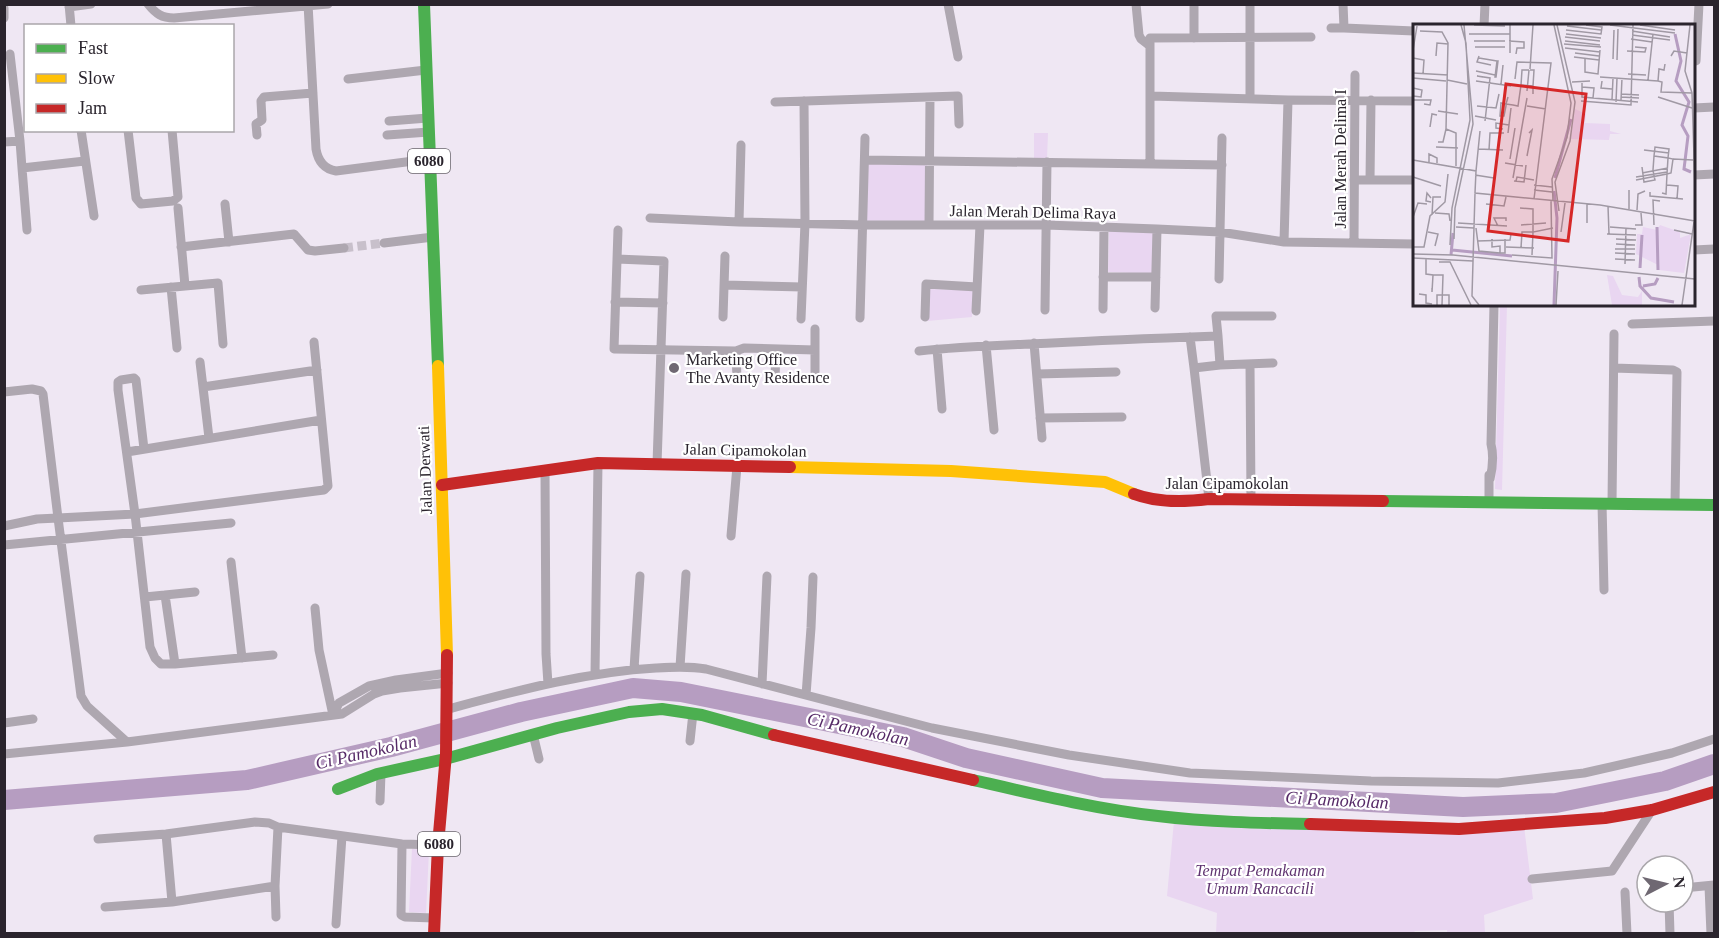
<svg xmlns="http://www.w3.org/2000/svg" width="1719" height="938" viewBox="0 0 1719 938" font-family="'Times New Roman',serif">
<style>
.green{fill:#e9d6f1}
.lines{fill:none;stroke-linecap:round;stroke-linejoin:round}
.river{stroke:#b69dc1;stroke-width:20}
.street-tunnel{stroke:#c8c0cb;stroke-width:9;stroke-dasharray:9 4.5;stroke-linecap:butt}
.street{stroke:#aea7b0;stroke-width:9}
.fast{stroke:#4caf50;stroke-width:12}
.slow{stroke:#ffc107;stroke-width:12}
.jam{stroke:#c62828;stroke-width:12}
.poi-dot{fill:#6f6872;stroke:#fff;stroke-width:2}
.labels{text-anchor:middle;dominant-baseline:central;stroke-width:4.5;stroke-linejoin:round;paint-order:stroke}
.shield{fill:#fff;stroke:#6a666c;stroke-width:1.5}
.shield-label{font-size:15px;font-weight:bold;fill:#2a242d}
.street-label{font-size:16px;fill:#2a242d;stroke:#fff}
.poi-label{font-size:16px;fill:#2a242d;stroke:#fff;text-anchor:start}
.park-label{font-size:16px;font-style:italic;fill:#603471;stroke:#fff}
.water-label{font-size:18px;font-style:italic;fill:#562a67;stroke:#fff}
.inset-river{fill:none;stroke:#b69dc1;stroke-width:3}
.inset-road{fill:none;stroke:#a099a4;stroke-width:1.5}
.view{fill:#d62828;fill-opacity:0.15;stroke:#d62828;stroke-width:3}
.inset-edge{fill:none;stroke:#2a242d;stroke-width:3}
</style>
<rect width="100%" height="100%" fill="#efe7f3"/>
<path class="green" d="M1034,133H1048L1047,159L1034,158Z
M866,163L927,164L926,222L866,221Z
M1109,231L1154,232L1153,274L1108,272Z
M928,289L973,290L972,317L927,321Z
M1500,305H1507L1502,490L1495,489Z
M1174,821L1524,826L1533,899L1484,915L1485,933H1447V930L1415,931L1412,934H1216L1217,913L1167,896Z
M412,849L429,850L426,913L409,912Z"/>
<g class="lines">
<path class="river" d="M4,800L247,780L391,747L521,712L633,688L681,692L903,737L966,758L1102,788L1463,807L1556,803L1665,781L1714,764"/>
<path class="street-tunnel" d="M344,248L384,243"/>
<path class="street" d="M69,4L71,26
M148,4C156,14 162,18 174,18L328,4
M308,4L316,149C318,161 324,169 336,171L429,159
M948,4L958,57
M1136,4L1139,35L1141,39L1150,46
M1343,4L1344,28L1414,31
M69,7L91,4
M4,8V18
M1484,26L1485,4
M1331,28H1344
M1194,38V4
M10,54L20,141
M1696,61L1699,4
M348,79L426,70
M1151,96L1288,100L1414,101
M1250,99V4
M775,102L958,96L959,124
M1694,108L1714,107
M389,121L428,118
M81,130L94,216
M128,130L136,198L141,204L173,201L178,197L172,130
M257,135L256,124L262,120L261,101L264,97L313,93
M387,135L429,132
M4,142L20,141L22,168
M865,160L1222,165
M1150,164V38L1311,37
M1694,175L1714,174
M1354,180H1414
M1370,180L1371,100
M225,204L229,242
M178,208L185,286
M650,218L739,222L863,225H1046L1157,229L1220,232L1284,242L1414,244
M739,222L741,145
M929,225L930,97
M27,230L22,168L85,161
M618,230L614,349L736,351L744,348L815,350
M1284,242L1288,100
M384,243L433,237
M1354,243L1355,75
M181,247L294,234L308,250L315,251L344,248
M1694,250L1714,249
M617,259L664,261L657,464
M1103,277H1156
M1219,279L1222,138
M724,285L802,287
M171,287L177,348
M141,290L218,283L223,344
M615,302L663,303
M1155,308L1157,229
M1103,309L1104,227
M1045,310L1047,162
M976,311L980,225
M723,317L725,256
M925,317L926,284L977,287
M860,318L865,138
M801,319L805,223L804,101
M1632,324L1714,321
M1218,336L1216,316H1272
M1034,343L1042,438
M986,345L994,430
M937,349L942,409
M736,351L737,380
M919,351C963,346 1008,345 1052,343C1107,340 1162,338 1218,336L1220,365L1194,368L1190,337
M200,362L209,438
M1250,364L1251,499
M1220,365L1273,363
M1194,368L1209,499
M1614,368L1673,370L1677,372L1675,504
M1037,374L1116,372
M815,378V329
M775,379L776,349
M203,387L317,370
M4,392L32,389L41,391L43,394L58,518L135,514L324,490L328,486L314,342
M1040,418L1122,417
M144,449L136,380L134,378L121,380L118,382V390L135,514L150,647L155,658L161,664H175
M127,452L321,420
M545,470L546,654L548,684
M1490,479C1493,466 1494,456 1491,444L1494,304
M1489,503V475
M1602,503L1604,590
M1612,503L1614,334
M4,526L37,519L58,518L81,696L87,706L127,742
M731,536L737,466
M4,545L231,523
M231,562L242,658
M165,595L175,664L273,655
M145,597L195,592
M315,608L319,650L333,715
M680,667L686,574
M634,669L640,576
M595,674L598,463
M762,684L767,576
M806,695L811,628L813,577
M448,709C516,691 585,672 656,668C673,667 689,666 706,669L932,728L1069,755L1190,773L1371,781L1498,783L1584,773L1672,753L1714,739
M333,715L339,703L369,686L396,680L448,673
M4,723L33,719
M533,734L539,759
M690,741L693,713
M4,754L127,742L342,714L374,694L382,691L400,688L448,683
M380,801L381,773
M166,834L172,902L275,886
M98,839L166,834L255,822L269,823L278,827L402,844L438,845
M402,844L401,915L405,917L434,918
M1532,879L1612,871L1652,810
M1709,886L1711,934
M1683,888L1714,885
M1625,892L1627,934
M1669,902L1670,934
M105,907L172,902
M276,917L275,886L278,827
M336,924L342,836"/>
<path class="fast" d="M424,4L438,366
M1383,501L1714,505
M973,780C1034,794 1096,809 1158,816C1208,822 1259,823 1310,824
M338,789L377,774L445,759L557,728L629,712L662,709L702,715L774,735"/>
<path class="slow" d="M438,366L447,655
M790,467L951,471L1105,482L1134,494"/>
<path class="jam" d="M442,485L598,463L790,467
M1134,494C1158,503 1184,502 1209,499L1383,501
M774,735L973,780
M1310,824L1459,829L1605,818L1652,810L1714,792
M434,934L438,845L446,754L447,655"/>
</g>
<circle class="poi-dot" cx="674" cy="368" r="6"/>
<g class="labels">
<g class="shield">
<rect x="408" y="149" width="42" height="24" rx="4.5"/>
<rect x="418" y="832" width="42" height="24" rx="4.5"/>
</g>
<g class="shield-label">
<text x="429" y="161">6080</text>
<text x="439" y="844">6080</text>
</g>
<g class="street-label">
<text transform="translate(1340 159) rotate(-90)">Jalan Merah Delima I</text>
<text transform="translate(1033 212) rotate(1)">Jalan Merah Delima Raya</text>
<text transform="translate(745 450) rotate(1)">Jalan Cipamokolan</text>
<text transform="translate(425 470) rotate(-92)">Jalan Derwati</text>
<text x="1227" y="483">Jalan Cipamokolan</text>
</g>
<g class="poi-label">
<text x="686" y="359">Marketing Office<tspan x="686" dy="18">The Avanty Residence</tspan></text>
</g>
<g class="park-label">
<text x="1260" y="870">Tempat Pemakaman<tspan x="1260" dy="18">Umum Rancacili</tspan></text>
</g>
<g class="water-label">
<text transform="translate(858 729) rotate(12)">Ci Pamokolan</text>
<text transform="translate(366 752) rotate(-13)">Ci Pamokolan</text>
<text transform="translate(1337 800) rotate(3)">Ci Pamokolan</text>
</g>
</g>
<g transform="translate(1413 24)">
<rect width="282" height="282" fill="#efe7f3"/>
<path d="M162,85L173,90L172,99L197,100V107L208,110H197L196,116L158,115ZM247,201L267,208V214L278,210L271,249L246,246L245,241L223,230L224,210H229L230,203L244,206ZM194,251L200,252L209,271L225,273L229,267V281H199Z" fill="#e9d6f1"/>
<path class="inset-river" d="M262,10L268,37L263,57L276,78L269,101L275,112L271,145L278,148M142,154L158,95M141,167L144,194L141,281M244,203L245,246M39,226L99,232M38,231L40,209M227,244L229,211M226,253L227,262L238,274L261,278M230,262L242,260L245,254"/>
<path class="inset-road" d="M61,1L92,2M144,1L162,78L157,117L142,158L146,187M197,1L262,9M227,1L262,6M277,1L272,47L279,69L282,165M154,2L188,6M153,6L188,10L189,3L173,1M7,7L29,8L35,19L33,105L43,109V142M219,7L257,13M56,10H97M153,10L188,14M219,11L257,16M152,13L187,17M218,15L239,18M61,17H92M96,17L111,18V24H104L103,30M152,17L187,21M151,20L188,23M62,23H92M152,24L187,28M0,26L4,2M214,27L232,28L233,24L222,23M97,29V1M162,29L186,32M23,32L24,19L35,20M66,32L64,38L78,41M258,32L261,27L274,29M161,33L186,36M0,34L11,36L10,50M66,34L84,37M172,34V48L185,50L187,26M200,35L201,6M204,36L205,5M84,37H85L83,53H82ZM117,45L120,1M117,46H121L120,62M63,47L82,51M0,49L35,51M215,50L233,51M70,53L64,52L77,54L72,97M187,53L245,57L249,58L248,68L279,69M0,54L33,57M102,55L104,38L138,39L121,175M34,56L54,60M235,56L240,10M63,57L98,62M189,57L188,64L199,65M245,57L246,45L251,46L252,40M159,58L177,57M169,59V73L225,78M88,60L90,41M108,61L109,46H116M169,63L181,64L180,74M0,64L9,66L8,73L0,72M114,67L116,46M208,70L226,71M95,73L93,80V82L91,92H87L88,79L93,80L100,81L105,82L108,61L120,62V70M208,73L226,74M245,73L279,84M0,76H18L17,81L11,80M199,76L200,54M208,76L209,54M168,77L218,81L220,1M203,78L204,54M64,82L83,84L86,70M114,82L133,85M25,87L45,90M62,92L83,96M17,103L19,90L24,91M90,105L83,104V99L96,101M95,109L98,84M25,118H30L33,105M23,123L45,124M65,125L90,126M76,126L77,109H91M231,126L256,129M114,132L119,106L116,109M241,132L255,134L254,150L258,149L260,135L255,134L256,125L242,123L241,132L240,146L241,152M97,135L102,104M260,135L280,136M0,136L63,147L62,169L187,181L282,197M16,138V130L24,134V139M92,139L110,142M229,143L231,158L242,156L241,152M63,147L67,107M229,149L255,144M62,151L81,154M0,153L28,162M223,153L254,148M100,154L114,74M223,156L254,150L253,170L249,169M101,157L111,158L113,141M103,157L104,153L121,156M121,161L139,163M254,161L265,162L264,175M121,166L139,168M237,168V172L270,175M62,169L59,272L66,281M140,176L139,155L154,113L158,79L141,1M18,178L13,177L14,169L18,174M73,180L91,182L93,173M174,180V199M195,182L196,210M107,184L120,185V208H109L108,224M216,185V166M224,186L225,170L232,167M22,189L36,190L37,197M19,191L20,173H28M0,193L5,179L14,180M45,199L94,202M76,201L78,171M108,201L133,199M222,201H229L228,189M241,201L240,176L247,177M85,202L81,194H93V197M43,203L61,204M197,203L223,205M63,204L66,227L87,229M261,206L279,210M15,208L25,210L22,222M148,208L152,179M194,210L223,211M41,215L42,184L60,100L51,1M79,215V223L87,222V229H92V215M203,215L223,216M64,217L97,216L98,210M203,220L222,221M37,221L39,184L57,96L53,19L48,1M0,223H11L17,192L32,178L35,150M93,223L121,224M202,225H222M202,229L222,230M0,230L40,231L282,255M99,231L139,234L138,176M119,231L120,208L140,204M0,234L60,237M13,235V250L20,251L19,268V264M202,235L222,236M26,238H37L58,281M212,240L213,204M20,251H30L29,281M6,270L13,271V279L19,280M24,281V271H36V281M143,281L145,247M269,281L281,198"/>
<path class="view" d="M93,60L173,70L155,217L75,207Z"/>
<rect width="282" height="282" class="inset-edge"/>
</g>
<rect width="1719" height="938" fill="none" stroke="#2a242d" stroke-width="12"/>
<rect x="24" y="24" width="210" height="108" fill="#ffffff" stroke="#aaa7ab" stroke-width="1.5"/>
<rect x="36" y="44" width="30" height="9" fill="#4caf50" stroke="#aaa7ab" stroke-width="1.5"/>
<text x="78" y="54" font-size="18" fill="#2a242d">Fast</text>
<rect x="36" y="74" width="30" height="9" fill="#ffc107" stroke="#aaa7ab" stroke-width="1.5"/>
<text x="78" y="84" font-size="18" fill="#2a242d">Slow</text>
<rect x="36" y="104" width="30" height="9" fill="#c62828" stroke="#aaa7ab" stroke-width="1.5"/>
<text x="78" y="114" font-size="18" fill="#2a242d">Jam</text>
<g transform="translate(1665 884) rotate(83)"><circle r="28" fill="#ffffff" stroke="#aaa7ab" stroke-width="1.5"/>
<path d="M0-4.5L10 22L0 15L-10 22Z" fill="#6f6872"/>
<text y="-9" font-size="16" font-weight="bold" text-anchor="middle" fill="#2a242d">N</text>
</g>
</svg>
